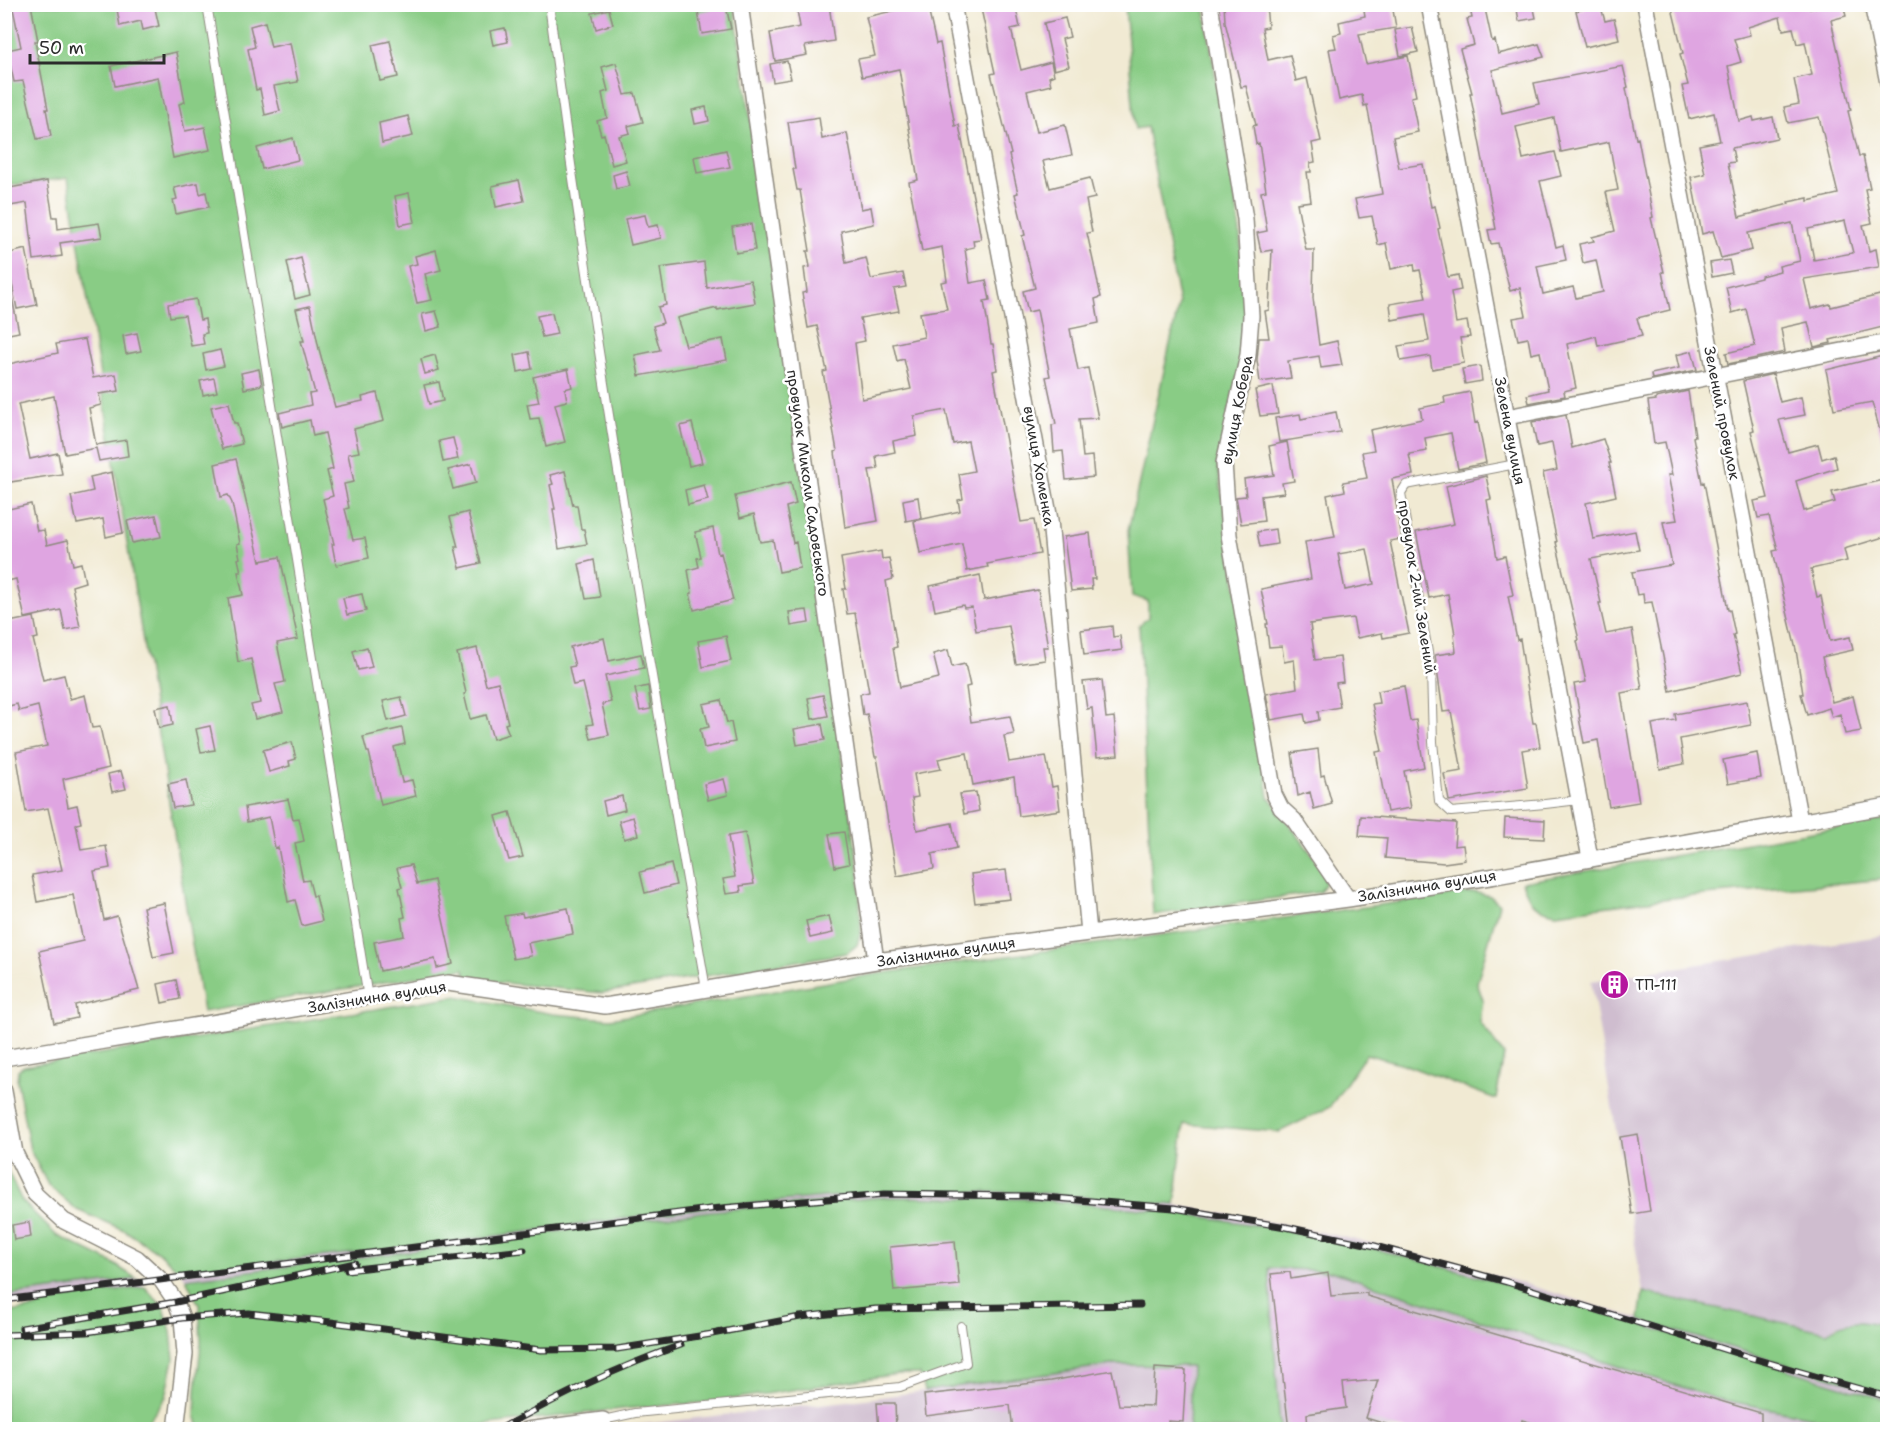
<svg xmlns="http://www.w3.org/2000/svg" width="1892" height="1434" viewBox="0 0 1892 1434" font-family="'Shantell Sans',sans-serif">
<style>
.industrial{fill:#cfbdcf}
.green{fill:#89cc85;stroke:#5a7c58;stroke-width:1.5}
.building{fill:#dfa5e1;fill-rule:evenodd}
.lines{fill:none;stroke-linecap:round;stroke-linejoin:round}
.lane-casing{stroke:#8e8a7f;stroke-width:10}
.street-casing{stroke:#8e8a7f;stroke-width:18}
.lane{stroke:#fff;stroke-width:8}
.street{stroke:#fff;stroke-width:15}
.rail-casing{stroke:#2b2b2b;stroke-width:7}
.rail{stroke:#fff;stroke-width:4.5;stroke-dasharray:14;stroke-linecap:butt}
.labels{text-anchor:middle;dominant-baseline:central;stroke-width:5;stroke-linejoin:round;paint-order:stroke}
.street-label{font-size:15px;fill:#2b2b2b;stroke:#fff}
.poi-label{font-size:15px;fill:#2b2b2b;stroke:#fff;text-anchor:start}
</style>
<rect width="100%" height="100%" fill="#fff"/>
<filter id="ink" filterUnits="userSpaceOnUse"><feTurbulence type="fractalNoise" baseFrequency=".0167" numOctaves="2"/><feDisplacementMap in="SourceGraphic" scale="12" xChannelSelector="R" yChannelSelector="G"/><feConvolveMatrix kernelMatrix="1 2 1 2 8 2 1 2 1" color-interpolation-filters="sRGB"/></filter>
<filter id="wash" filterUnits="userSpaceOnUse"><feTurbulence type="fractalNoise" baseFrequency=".008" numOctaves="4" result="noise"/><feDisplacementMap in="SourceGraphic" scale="24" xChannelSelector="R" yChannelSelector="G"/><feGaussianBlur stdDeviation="1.35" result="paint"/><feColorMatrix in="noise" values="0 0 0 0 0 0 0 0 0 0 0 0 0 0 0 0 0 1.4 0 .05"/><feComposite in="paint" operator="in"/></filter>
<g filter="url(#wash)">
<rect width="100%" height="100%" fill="#f1ead3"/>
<path class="industrial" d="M1887,935V1328L1872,1323L1837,1325L1827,1332L1643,1292L1591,981Z
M885,1192H1032L1175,1205L1287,1225L1375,1244L1508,1279L1887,1394V1400L1507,1284L1375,1249L1285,1230L1173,1212L1032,1199L885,1197L711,1211L428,1249L186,1279L180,1272L427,1245L710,1207Z
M1269,1268L1331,1271L1714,1398L1874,1429H1280Z
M137,1279L145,1287L5,1306L4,1296Z
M1111,1365L1191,1366L1189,1429L617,1430L618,1427L874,1398Z"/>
<path class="green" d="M4,5H734L859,873L861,932L857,945L847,953L602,993L467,979L464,969L203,1012L68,178L5,186Z
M1125,5H1204L1239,222L1246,315L1243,354L1217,462L1269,797L1325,872V884L1320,892L1153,915L1139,625L1148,618V601L1132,596L1128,531L1179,304L1147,127L1135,129Z
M1879,5H1887V49Z
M1887,819V879L1671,898L1556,913C1533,909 1530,903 1522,882Z
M1474,892L1490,896L1499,904L1477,983L1483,1000L1480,1022L1504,1055L1496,1099L1403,1064L1366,1054L1330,1107L1279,1132L1184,1124L1175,1205L1032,1192H885L710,1207L427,1245L180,1272L161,1254L124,1230L77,1210L48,1185L30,1150L17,1081L18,1070L24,1066L456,996L553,1014L610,1019L876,974Z
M4,1163L22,1201L56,1235L111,1262L137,1279L5,1296Z
M885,1197L1032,1199L1173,1212L1285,1230L1375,1249L1507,1284L1887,1400V1429H1874L1714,1398L1331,1271L1269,1268L1280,1429H1189L1191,1366L1111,1365L925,1391L920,1374H898L712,1402L631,1408L446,1429H200L195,1416L196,1390L201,1343L199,1305L186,1279L428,1249L711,1211Z
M145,1287L164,1308L171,1331L174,1359L166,1397L143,1429H5V1313L37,1308V1302Z
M1643,1292L1827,1332C1847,1318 1865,1321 1887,1328V1394L1639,1320Z"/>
<g id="blocks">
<path class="building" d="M12,4H31L38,41H35L48,109H46L51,136L37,139L23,81L14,82L7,50L21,47Z
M116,4H154L159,26L143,30L141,21L120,26Z
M796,4H829L834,41L805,46L807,55L775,61L770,33L800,27Z
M923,4H927L936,44L940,43L955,126L959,125L978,222L981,239L973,240L974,247L965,249L970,283L986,280L990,300L984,301L991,344H993L997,370L993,371L1021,522L1034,520L1040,554L987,564L988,567L967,571L962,544L920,553L914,521L960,511L958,500L963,499L959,474L974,471L968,441L953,444L946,410L914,416L917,436L893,441L895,452L876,456L878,469L869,470L878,521L845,527L835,452L837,451L823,372L827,371L817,326L808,328L802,293L807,292L804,268L810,267L807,251H810L800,190H797L793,169H795L788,122L819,117L822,139L847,133L861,209L871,207L874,224L841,231L846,263L866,258L871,279L903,273L906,287L894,289L899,311L860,318L865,341L855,343L862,399L911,389L904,359L897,361L893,344L924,337L920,313L947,309L941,282L947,281L942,247L922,251L909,182L918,180L899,69L862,77L858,59L875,56L866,17Z
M980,4H1015L1020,27L1011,29L1021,70L1051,62L1054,75L1049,77L1051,85L1027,91L1037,132L1065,125L1072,155L1043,161L1050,188L1090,178L1095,198L1086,200L1092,232L1087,233L1101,297L1095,299L1099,323L1070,329L1078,370L1088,368L1098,418L1079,419L1083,457L1092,456L1094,477L1066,480L1063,451L1054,452L1052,425L1056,424L1046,377L1050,376L1037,310L1028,312L1023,291L1035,288L1022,236L1025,235L1015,194L1018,193L1009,155L1011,154L991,74L995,73Z
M1224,4H1266L1268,27L1262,28L1268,60L1290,55L1296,81L1307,78L1321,141L1312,143L1315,162L1310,163L1311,172H1307L1311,201L1297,203L1306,250H1314L1313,298L1319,345L1337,341L1342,365L1321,368L1319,356L1288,361L1291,378L1260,382L1257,360L1259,338H1269L1265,311L1269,310L1272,250L1261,252L1257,233L1267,231L1261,192L1266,191L1259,143L1256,144L1253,126L1256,125L1246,86L1241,87L1225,22Z
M1363,4H1392L1396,28L1359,34L1366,64L1408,56L1416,96L1411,97L1418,132L1393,137L1399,168L1423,164L1431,207L1435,206L1440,228L1438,229L1448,277L1458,275L1461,290L1451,292L1456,323L1467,321L1470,337L1460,338L1464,363L1432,369L1430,356L1401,361L1398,346L1429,341L1424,314L1392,320L1390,304L1426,298L1420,270L1415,271L1414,264L1391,269L1386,243L1378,245L1372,216L1359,218L1355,199L1382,194L1373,137L1367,105L1364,106L1362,95L1339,100L1329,49L1336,48L1333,35L1341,33L1339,22L1365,16Z
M1469,4H1484L1492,41L1495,40L1498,54L1539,44L1544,57L1492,70L1502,113L1539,104L1534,83L1623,66L1628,87L1626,88L1636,139L1638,138L1653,217L1651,218L1664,272H1662L1670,310L1637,318L1642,336L1598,346L1596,336L1567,344L1576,388L1564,391L1565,396L1529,403L1527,395L1548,390L1540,352L1531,354L1528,338L1518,340L1513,318L1526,316L1520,288L1510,291L1498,243L1491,244L1488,230L1496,229L1470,93H1472L1460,49L1474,45L1467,19L1472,18ZM1554,118L1561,152L1609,142L1618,190L1606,192L1615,231L1592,237L1594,241L1579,244L1583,263L1596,260L1603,292L1576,298L1573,287L1543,294L1537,266L1566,260L1563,245L1556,247L1540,181L1561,176L1555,152L1523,159L1516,127Z
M1516,4H1533L1536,18L1519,21Z
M1582,4H1600L1605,21L1614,19L1619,39L1585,47L1576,11L1584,9Z
M1688,4H1810V9L1829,4H1843L1846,16L1831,20L1851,110L1848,111L1859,156H1863L1870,188L1865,189L1872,223L1863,225L1869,251L1876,249L1879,267L1804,279L1811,309L1830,304L1831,307L1884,294L1887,308V326L1830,340L1831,343L1814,347L1808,322L1781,328L1785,352L1728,364L1726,353L1755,346L1746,309L1732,313L1726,287L1761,278V276L1780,271L1779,266L1800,261L1792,223L1748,233L1752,250L1721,258L1713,231L1702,234L1691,177L1705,174L1699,145L1720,141L1714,113L1689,119L1682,86L1688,85L1680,54L1683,53L1672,8ZM1780,17L1783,30L1793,28L1797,44L1805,42L1812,75L1794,79L1799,104L1784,107L1788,123L1819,117L1838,194L1808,201V198L1788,202L1789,204L1739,217L1728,163L1735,162L1732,148L1777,138L1773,117L1754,121L1753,117L1739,121L1728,66L1741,62L1734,39L1750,35L1748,27ZM1845,221L1853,253L1814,260L1808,229Z
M726,6L731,29L702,34L698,12Z
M609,9L613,24L596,29L592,13Z
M1065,18L1070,37L1062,39L1069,66L1054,70L1044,23Z
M265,22L271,47L290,43L298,82L274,86L280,111L265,115L260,89L256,90L248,49L255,47L250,26Z
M1412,27L1418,52L1400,56L1395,30Z
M505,28L508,42L493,45L490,31Z
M390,41L398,77L380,81L372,45Z
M176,52L185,102L179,104L185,131L205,127L210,150L173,158L158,77L115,86L111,66Z
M787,61L791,79L773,82L770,64Z
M616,63L625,95L635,93L643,122L628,126L630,133L619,136L626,161L612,165L604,134L601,135L597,121L607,118L602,93L608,91L602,67Z
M706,107L709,121L695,124L692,110Z
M408,116L413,136L382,143L379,123Z
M293,138L298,160L262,169L257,148Z
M726,150L730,167L697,173L694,157Z
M626,171L630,186L616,189L613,175Z
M519,180L524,201L496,207L492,186Z
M47,181L53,217H57L58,229L99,223L102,237L60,243L62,256L34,260L27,203L4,207V189Z
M198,183L200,194L206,192L209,207L176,214L173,200L177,199L174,188Z
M409,193L415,222L400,225L395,196Z
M645,215L648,227L658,225L661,238L631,245L625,219Z
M751,224L755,250L736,253L732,227Z
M26,249L37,305L17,309L6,254Z
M436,250L441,270L425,274L432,300L417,303L408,266L417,264L415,256Z
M301,258L310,295L295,299L287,262Z
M1729,260L1732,273L1712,277L1710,263Z
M704,262L707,288L750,280L752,285L755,303L717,310V308L677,318L686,346L723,339L727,360L639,376L635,355L660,350L653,326L663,323L658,307L666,305L660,268Z
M11,293L19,332L4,335V294Z
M196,299L200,320L205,319L207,333L202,334L204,344L191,346L185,315L170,317L168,304Z
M310,306L319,349L335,407L363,401L362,397L377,393L384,421L354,429L359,452L348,454L354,482L344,484L349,508L345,509L353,540L365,538L369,558L336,565L332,544H334L323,499L333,496L327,471L333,469L325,433L313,436L310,420L282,427L279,413L311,405L309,394L315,393L301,341H304L296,309Z
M436,311L441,327L426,331L422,314Z
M552,313L557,334L542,337L537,316Z
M137,333L141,351L126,354L123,336Z
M85,339L93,378L116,374L119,391L99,394L101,405L89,408L96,445L126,440L128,456L99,461L96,448L65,454L54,396L18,404L30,459L58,453L62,474L4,483V365L58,353L56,344Z
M220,350L224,366L206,370L203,354Z
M1692,351L1697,370L1652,379L1651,374L1679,368L1676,355Z
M529,352L532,369L518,372L515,355Z
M435,355L439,370L425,374L421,359Z
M1887,355V442H1883L1872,402L1834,409L1826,370Z
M1480,366L1482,381L1465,384L1462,369Z
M259,369L262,385L244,389L241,373Z
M568,369L572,387L565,389L567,401L555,404L565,442L546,447L539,418L530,419L527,404L539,402L533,377Z
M1773,374L1780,402L1801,397L1805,415L1779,420L1788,452L1818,444L1822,459L1834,455L1837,468L1796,481L1804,511L1835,502L1832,492L1887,479V536L1844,549L1847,561L1811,569L1817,597L1821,596L1830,641L1850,637L1853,650L1822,657L1832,702L1853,696L1861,731L1845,734L1840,714L1832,717L1829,708L1807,715L1801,694H1803L1796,650L1773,551L1778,550L1769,516L1758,518L1754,501L1768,498L1751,431L1754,430L1743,381Z
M214,378L217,392L203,395L200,381Z
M439,382L443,401L429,404L424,385Z
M1273,386L1278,414L1260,416L1255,390Z
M1688,391L1695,436L1693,437L1702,483L1704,482L1728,610H1730L1735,634L1733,635L1742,673L1670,691L1652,602L1644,603L1643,594L1637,595L1632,572L1672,565L1663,522L1677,520L1668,475H1672L1665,442L1654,444L1648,401L1656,400V398Z
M1470,392L1475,423L1478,422L1486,463L1458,469L1451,433L1425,438L1427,451L1409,454L1413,475L1392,479L1402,539L1390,541L1409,633L1383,638L1382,633L1357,638L1353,618L1310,624L1315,660L1340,657L1343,682L1336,683L1340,707L1318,711L1319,720L1306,723L1304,714L1271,720L1266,694L1297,688L1294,660L1284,662L1282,646L1269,647L1266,624H1268L1261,589L1311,579L1305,542L1335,537L1327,495L1345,491L1343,482L1367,478L1362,452L1374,450L1370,430L1422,419L1420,408L1445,403L1444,397ZM1367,549L1374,584L1345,590L1338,554Z
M229,403L234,423H237L242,444L222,449L211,407Z
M1336,412L1340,432L1279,442L1275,418L1300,414L1301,419Z
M1566,415L1572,448L1603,439L1611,463H1609L1616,496L1586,503L1593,539L1635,531L1639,550L1591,559L1601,603H1599L1606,634L1632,629L1642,689L1621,693L1639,802L1609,807L1598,740L1584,743L1579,718L1580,717L1574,684L1586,682L1577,641L1579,640L1556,542H1557L1543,473L1557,470L1552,443L1537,446L1532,422Z
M692,423L702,463L689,466L680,426Z
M453,438L458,459L443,462L439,441Z
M1287,442L1294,481L1282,483L1284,493L1261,496L1264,521L1241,524L1236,497L1246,496L1244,479L1274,475L1269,446Z
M236,459L260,561L280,557L298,639L277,643L285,682L275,684L283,712L255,719L251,705L260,703L251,659L238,662L228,598L243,595L238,572H241L238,559L240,558L237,544L240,543L232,503L228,495L221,497L215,464Z
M471,464L476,483L453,489L448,470Z
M565,471L573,505H577L581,529H584L587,544L559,549L553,509H555L550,485L553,484L550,475Z
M112,472L123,533L106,537L103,519L77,524L71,496L93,491L90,477Z
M1486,476L1491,499L1487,500L1497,558L1505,556L1513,595L1508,596L1517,640L1520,639L1533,723H1536L1540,747L1522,750L1528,788L1449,801L1444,774L1462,771L1451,711L1443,712L1435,655L1456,652L1454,634H1455L1448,594L1429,598L1416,532L1454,524L1446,486Z
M791,482L796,504L786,507L793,543L796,542L800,568L779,572L773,540L760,542L754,514L740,518L735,496Z
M704,485L708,500L688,505L685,490Z
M918,497L921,518L906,521L903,500Z
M31,504L37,531L44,530L47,545L68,540L73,565L81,563L85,582L72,586L80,627L65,630L61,610L25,618L16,579L4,582V510Z
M468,512L481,563L460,568L455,547H458L450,517Z
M156,515L161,537L132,543L127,521Z
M713,528L718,554L721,553L733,600L694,610L690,594L692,593L688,570L699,567L697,558L701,557L695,532Z
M1275,529L1277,544L1260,547L1257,532Z
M1090,533L1095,579H1091L1092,589L1071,591L1064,537Z
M881,551L882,559L889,558L893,579L886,581L897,647L893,648L900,687L939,678L933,654L948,650L952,667L965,664L970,686L966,687L971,722L1010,716L1014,734L1004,736L1009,762L1046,756L1052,787L1057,786L1060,810L1019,816L1014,777L973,785L967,753L938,759L941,769L914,774L918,797L912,798L917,830L952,823L957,848L932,854L934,869L897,876L877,757H875L867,714L863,715L860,694L869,692L855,613L847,614L843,589H846L841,558Z
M594,560L600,597L586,599L579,564Z
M980,575L984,600L1038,590L1048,647H1043L1045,660L1016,664L1009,626L976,631L972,607L964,608L963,605L935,611L930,586Z
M362,594L366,611L347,615L343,598Z
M807,610L809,623L791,626L789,612Z
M34,617L38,638L33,639L43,680L64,675L70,699L85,695L92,728L100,727L109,768L63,779L68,807L77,805L81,823L76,824L81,850L106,846L110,868L94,871L104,920L117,916L139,990L75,1005L77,1018L54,1023L39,951L83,941L73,895L37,902L32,875L62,870L48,808L26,812L16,752L47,746L38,706L19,711L17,704L9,706L4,686V623Z
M1112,626L1113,637L1120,636L1122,650L1084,655L1081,630Z
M726,636L731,661L703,667L698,641Z
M604,638L609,661L641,654L644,668L605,676L611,702L602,704L609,735L591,739L587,725L593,724L583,683L573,685L569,667L575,666L570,647Z
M367,647L372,667L358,670L353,651Z
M477,648L486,685L498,682L508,723L505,724L509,734L493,739L486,715L470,719L464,694L466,693L457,653Z
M1102,680L1106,718L1114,717L1118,755L1097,757L1092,708L1087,709L1083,682Z
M648,686L651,709L640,711L635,689Z
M1404,686L1410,721L1416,720L1424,767L1404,771L1411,808L1387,812L1376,752L1382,751L1372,704L1379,703L1377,691Z
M823,695L828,716L812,719L808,698Z
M401,697L406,716L388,721L383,701Z
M721,700L727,723L731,722L735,742L704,748L700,729L709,727L703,704Z
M1747,701L1751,725L1680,739L1684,764L1660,769L1652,724L1676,720L1675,714Z
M170,705L173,725L159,728L155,708Z
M822,724L825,740L797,745L794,729Z
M210,726L215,750L201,752L196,729Z
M402,728L405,744L394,747L402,782L412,780L416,796L381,805L369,752H367L363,737Z
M292,742L296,759L289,761L290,766L269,772L263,750Z
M1318,749L1321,776L1324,775L1332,804L1314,809L1310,792L1298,796L1292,753Z
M1757,753L1761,778L1728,784L1723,760Z
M121,771L126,789L112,792L108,774Z
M724,779L728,795L708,800L704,784Z
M186,780L191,805L173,808L168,784Z
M976,792L979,811L964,814L960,794Z
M622,796L625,810L606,815L603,801Z
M288,799L293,819L299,818L304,841L295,843L303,881L309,880L313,896H316L322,921L302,926L295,900L288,902L278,847L275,848L269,817L247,822L245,807Z
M510,812L523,857L509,860L496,816Z
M1361,816L1456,823L1454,846L1463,845L1465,860L1444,863L1385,858L1387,838L1359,836Z
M633,817L638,835L624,839L619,821Z
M1505,818L1545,820L1544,839L1504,837Z
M844,832L849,864L835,867L829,834Z
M745,833L754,884L740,886L741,892L726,894L723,879L735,877L728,836Z
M671,864L676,885L645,893L640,872Z
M411,865L417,884L434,880L453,964L437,968L435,959L380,971L374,942L404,936L401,918L405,917L399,888L402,887L397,868Z
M1006,870L1010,899L975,903L971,874Z
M164,903L174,953L153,957L143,907Z
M568,908L573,934L528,943L531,956L513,959L504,916L522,913L523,917Z
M829,916L833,933L810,938L806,921Z
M176,980L180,999L162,1003L158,984Z
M1638,1134L1650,1211L1632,1214L1620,1137Z
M29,1222L31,1237L14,1240L12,1225Z
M955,1241L959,1285L894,1291L890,1247Z
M1290,1272L1291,1279L1328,1273L1331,1296L1367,1293V1296L1761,1413V1430H1556L1522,1420L1520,1430H1405L1366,1418L1378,1380L1343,1383L1346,1408L1307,1414L1308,1430H1289L1271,1274Z
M1155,1368L1186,1370L1183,1422L1168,1421V1430H1013L1010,1405L926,1416L924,1395L1051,1381L1112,1370L1119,1405L1153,1406Z
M877,1403H895L896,1430H879Z"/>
</g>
</g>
<g filter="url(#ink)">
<use href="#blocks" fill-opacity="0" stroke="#8e8a7f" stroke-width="1.5"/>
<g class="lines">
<defs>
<path id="lane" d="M207,4L368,998
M549,4C592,334 649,662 706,989
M1516,464L1406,485L1401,493L1431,670L1433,742L1439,801L1451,812L1545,804L1579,800
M603,1420L635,1413L900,1387L966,1363L961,1326"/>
<path id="street" d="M740,4L876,961
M953,4L1050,520L1089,933
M1210,4L1245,219L1251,316L1248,355L1224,463L1229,535L1274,794L1281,808L1294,820L1348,899
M1429,4L1590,858
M1645,4L1800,821
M1872,4L1888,83
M1507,417L1888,342
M4,1058L448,983L605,1006L876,961L1348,899L1496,876L1888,806
M4,1091L15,1153L35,1194L64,1221L137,1258L161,1280L176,1302L182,1318L185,1354L176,1430
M527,1430L603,1420L604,1430"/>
</defs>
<use href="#lane" class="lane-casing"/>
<use href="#street" class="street-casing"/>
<use href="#lane" class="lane"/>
<use href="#street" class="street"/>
<defs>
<path id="rail" d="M347,1270L524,1250
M4,1300L710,1209L885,1194L1032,1196L1174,1208L1286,1227L1375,1246L1507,1282L1752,1358L1888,1397
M22,1328L176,1302L355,1263
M4,1335L87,1332L182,1318L249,1313L331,1322L541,1350L617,1349L712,1334L800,1317L876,1309L1140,1305
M498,1430C558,1397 617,1367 681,1345"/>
</defs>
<use href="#rail" class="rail-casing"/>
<use href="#rail" class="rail"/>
</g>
</g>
<defs>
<symbol id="building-disc" viewBox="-11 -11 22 22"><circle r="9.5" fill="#b5179e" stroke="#fff"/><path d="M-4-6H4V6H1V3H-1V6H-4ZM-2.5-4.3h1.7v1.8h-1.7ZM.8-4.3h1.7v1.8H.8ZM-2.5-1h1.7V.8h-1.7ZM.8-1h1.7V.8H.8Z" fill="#fff"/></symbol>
</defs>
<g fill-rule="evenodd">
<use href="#building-disc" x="1598" y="968" width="33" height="33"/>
</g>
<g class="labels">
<g class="street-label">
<text transform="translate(1237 410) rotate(-79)">вулиця Кобера</text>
<text transform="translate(1722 413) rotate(79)">Зелений провулок</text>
<text transform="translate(1510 431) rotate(79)">Зелена вулиця</text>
<text transform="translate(1039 466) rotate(80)">вулиця Хоменка</text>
<text transform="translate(808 483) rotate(82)">провулок Миколи Садовського</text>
<text transform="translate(1417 587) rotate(81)">провулок 2-ий Зелений</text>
<text transform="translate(1427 886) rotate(-9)">Залізнична вулиця</text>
<text transform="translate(946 952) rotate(-8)">Залізнична вулиця</text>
<text transform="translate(377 997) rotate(-9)">Залізнична вулиця</text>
</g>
<g class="poi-label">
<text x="1635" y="985">ТП-111</text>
</g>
</g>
<rect width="1892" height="1434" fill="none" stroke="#fff" stroke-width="24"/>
<path d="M30 54v9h134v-9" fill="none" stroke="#2b2b2b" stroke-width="3"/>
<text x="39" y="54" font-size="18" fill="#2b2b2b" stroke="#ffffff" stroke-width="4.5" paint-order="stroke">50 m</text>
</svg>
